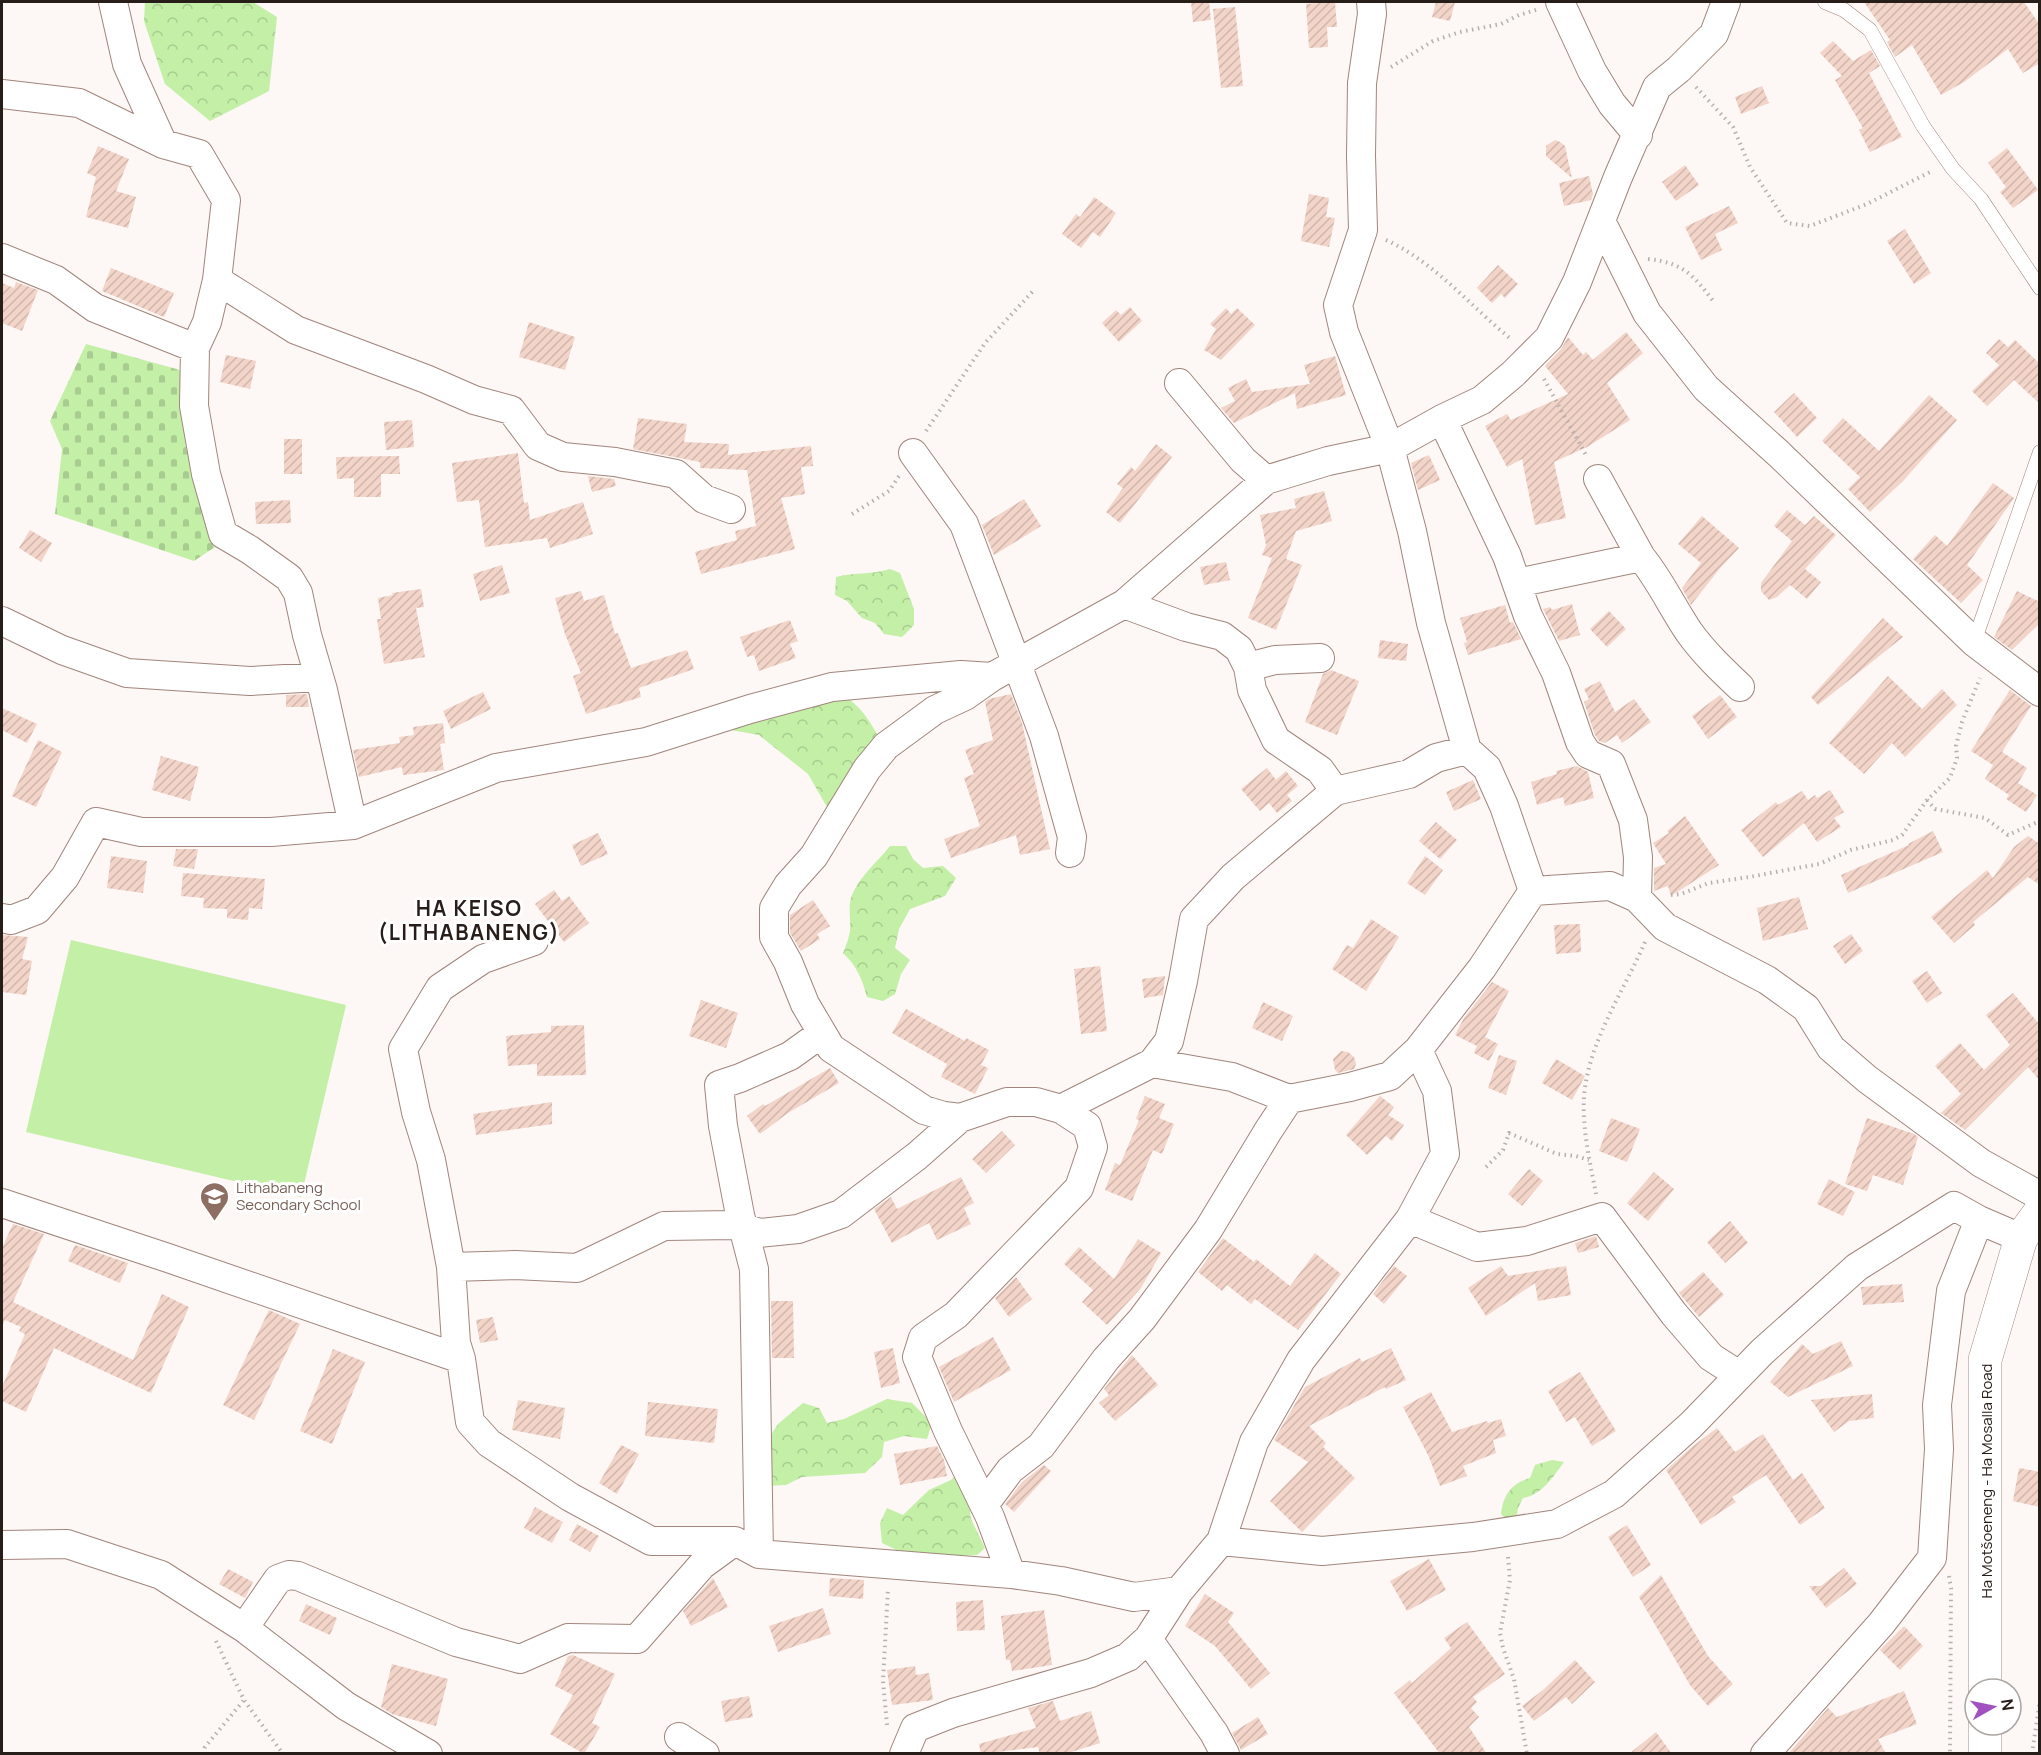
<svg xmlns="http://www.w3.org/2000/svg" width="2041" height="1755" viewBox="0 0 2041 1755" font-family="Manrope,sans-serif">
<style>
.forest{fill:url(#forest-crowns)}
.cemetery{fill:url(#cemetery-stones)}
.garden{fill:#c3efa7}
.building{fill:url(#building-hatch)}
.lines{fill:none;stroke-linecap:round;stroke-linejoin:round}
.lane-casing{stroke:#a1857c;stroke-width:15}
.street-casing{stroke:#a1857c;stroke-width:30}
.secondary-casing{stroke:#a1857c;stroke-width:34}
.path{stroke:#b7b0ad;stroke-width:4;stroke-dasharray:1.5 4.5;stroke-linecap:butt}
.lane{stroke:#fff;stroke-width:14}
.street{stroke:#fff;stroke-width:28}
.secondary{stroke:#fff;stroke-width:33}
.labels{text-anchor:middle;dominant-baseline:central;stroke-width:6;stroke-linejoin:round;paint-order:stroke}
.education-label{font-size:15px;fill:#785e54;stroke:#fff;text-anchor:start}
.street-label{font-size:15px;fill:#271d19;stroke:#fff}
.district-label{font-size:21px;font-weight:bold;letter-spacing:1.5px;fill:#271d19;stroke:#fff}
</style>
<defs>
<pattern id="forest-crowns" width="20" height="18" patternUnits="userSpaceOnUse" patternTransform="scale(1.5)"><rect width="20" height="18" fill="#c3efa7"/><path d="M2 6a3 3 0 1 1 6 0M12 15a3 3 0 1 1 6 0" fill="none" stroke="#a8cc8f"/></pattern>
<pattern id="cemetery-stones" width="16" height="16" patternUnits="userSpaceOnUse" patternTransform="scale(1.5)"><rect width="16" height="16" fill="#c3efa7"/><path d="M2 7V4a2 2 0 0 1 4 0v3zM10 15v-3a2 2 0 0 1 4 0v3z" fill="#a8cc8f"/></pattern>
<pattern id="building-hatch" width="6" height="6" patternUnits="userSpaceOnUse" patternTransform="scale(1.5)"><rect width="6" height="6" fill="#f2d4c9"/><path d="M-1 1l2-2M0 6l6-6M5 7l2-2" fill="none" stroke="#d0b6ac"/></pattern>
</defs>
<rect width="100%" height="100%" fill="#fdf7f5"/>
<path class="forest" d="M145,2H253L277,17L269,91L210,121L165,84L144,21Z
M890,569L900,573L914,609V625L902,637L884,634L875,623L862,618L847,601L835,595L836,577C855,572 872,575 890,569Z
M843,695C859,705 868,718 877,734L874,750L827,807L808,774L759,735L731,730L738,722Z
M890,846H906L913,859L923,868L943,866L956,878L945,896L910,909L899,929L895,948L910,960L901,974L895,994L883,1001L867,997C862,979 857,966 843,953C846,946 849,938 850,931C851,920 848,908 851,898C859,876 876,864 890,846Z
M887,1399L912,1403L932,1423L927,1439L904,1436L884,1442L882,1457L865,1473L802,1477L786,1485L765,1486L763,1447L778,1424L803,1403L819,1408L827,1423L844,1419Z
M1552,1460L1564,1462C1553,1477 1542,1495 1523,1498L1518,1508L1516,1521H1508L1501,1514C1503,1496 1511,1483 1530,1478L1535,1465Z
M959,1472L968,1497L971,1519L985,1548L977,1555L927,1557L905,1554L882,1543L880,1523L887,1508L903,1515L929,1490L951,1480Z"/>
<path class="cemetery" d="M86,344L180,370L186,448L209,530L221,543L194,561L55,514L62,449L50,421Z"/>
<path class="garden" d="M71,940L346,1005L301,1197L26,1132Z"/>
<path class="building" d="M1191,2H1209L1211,20L1193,22Z
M1335,2L1337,27H1327L1328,47L1309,48L1306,4Z
M1436,2H1455L1450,21L1432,17Z
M1864,2H2024L2040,25V63L2023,73L2008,49L1964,82L1941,95L1912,45L1895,57L1887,42L1890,40Z
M1235,7L1243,86L1221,88L1213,9Z
M1833,41L1853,61L1871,50L1880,66L1869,73L1902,137L1870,152L1859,130L1863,128L1835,80L1842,76L1820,53Z
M1762,86L1769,103L1741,114L1735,97Z
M1555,140L1560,142L1565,146L1572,178L1546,156V146Z
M98,146L129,159L116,191L136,197L128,228L86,217L96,177L87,173Z
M2007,148L2038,190L2013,208L2000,192L2006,187L1988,163Z
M1685,165L1699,185L1676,201L1662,182Z
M1589,176L1593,194L1591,200L1564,206L1559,183Z
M1309,194L1329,198L1326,217L1335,218L1329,247L1301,241Z
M1094,197L1116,213L1100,237L1093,232L1081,248L1062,234L1076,214L1080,217Z
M1729,206L1738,223L1715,234L1722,250L1701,260L1685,227Z
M1905,229L1931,273L1914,284L1887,241Z
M1498,265L1518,284L1505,298L1501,294L1492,303L1477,288Z
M111,268L174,293L164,317L102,291Z
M16,282L38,290L22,331L2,323V283L14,288Z
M1130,307L1142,321L1119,342L1102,323L1116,310L1121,315Z
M1226,308L1231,314L1237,308L1255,325L1221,360L1204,350L1216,329L1210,324Z
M529,322L575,337L565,370L519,357Z
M1626,332L1643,353L1607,383L1630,420L1587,447L1554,462L1566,518L1535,525L1522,459L1507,467L1485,426L1507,414L1511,420L1568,394L1545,366L1561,349L1568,337L1583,355L1586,352L1593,360Z
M1999,339L2008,347L2015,340L2040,364V404L2014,380L1987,406L1972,391L1999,365L1986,353Z
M226,355L256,361L250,389L220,382Z
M1335,356L1346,395L1297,409L1295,393L1234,423L1221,408L1235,401L1228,388L1246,379L1252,392L1310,384L1304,365Z
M1794,393L1817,418L1797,437L1774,412Z
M1929,395L1957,420L1903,481L1870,512L1848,489L1860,477L1822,441L1843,418L1879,451Z
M638,418L687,424L684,442L729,444L728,455L811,446L813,466L801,467L805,494L781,498L795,549L701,574L695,552L737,540L735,531L756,526L747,470L700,468V462L633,449Z
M412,420L414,447L386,450L384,422Z
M284,439H302V474H284Z
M1156,444L1172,457L1120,523L1106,512L1123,488L1117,484L1131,467L1135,471Z
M518,453L524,503L528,502L530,520L583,502L593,534L550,548L547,538L485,547L479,500L457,502L452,463Z
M1429,455L1440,480L1418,490L1411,463Z
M399,456L400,474H381V497H354V478L337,479L336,457Z
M588,476L614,479L616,486L592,492Z
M1993,483L2014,498L1967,565L1983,580L1961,603L1913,559L1935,535L1947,546Z
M1324,491L1332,521L1296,531L1286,559L1302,565L1276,630L1248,618L1272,558L1262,555L1266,545L1260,515L1296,508L1294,499Z
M1024,499L1041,526L994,555L982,525Z
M290,500L291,523L256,524L255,502Z
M1787,510L1805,525L1814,516L1836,535L1805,569L1821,582L1807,599L1790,585L1777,597L1769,600L1761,591V583L1792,541L1774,526Z
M1702,516L1739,548L1721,567L1691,605L1682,588L1701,563L1678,544Z
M30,530L52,543L41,562L19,548Z
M1226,562L1230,580L1204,585L1200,567Z
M502,565L510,593L480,601L473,574Z
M421,589L424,607L416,608L425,657L384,664L377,619H381L378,598L393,595L392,593Z
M581,591L584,601L604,595L615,634L618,633L631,668L687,650L694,669L639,688L641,697L586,714L573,676L581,673L565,634L555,598Z
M2017,591L2040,602V623L2012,650L1994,637Z
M1572,604L1580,635L1559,641L1543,609L1550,607L1552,610Z
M1505,605L1510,623L1513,622L1521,639L1468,655L1464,643L1467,642L1460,618Z
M1609,611L1626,629L1607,647L1590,629Z
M1883,618L1903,637L1818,705L1811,697Z
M790,620L798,641L790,644L796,658L759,671L754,655L747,657L740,637Z
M1380,640L1408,644L1406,661L1378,658Z
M1331,670L1359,681L1337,735L1305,722L1323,674Z
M1888,676L1922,709L1942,689L1957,705L1905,757L1892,743L1864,774L1829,743Z
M1600,681L1615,712L1634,699L1651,722L1622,743L1617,735L1605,743L1599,741L1595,735L1584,702L1589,699L1584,689Z
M2010,690L2031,706L2002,752L2027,768L2018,783L2037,795L2026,812L2006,799L2009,795L1985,779L1993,765L1971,751Z
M483,692L491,709L451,729L443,711Z
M307,694L309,707H286V695Z
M1011,694L1022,723L1050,849L1020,855L1016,835L951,858L944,839L980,826L964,778L974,774L965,750L993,740L985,702L989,699Z
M1720,695L1737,717L1708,739L1692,716Z
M2,708L37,724L27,743L2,730Z
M443,723L445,743L440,744L444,770L403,775L402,767L359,777L353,750L400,743L399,737L414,735L413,727Z
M38,740L62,752L36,807L12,796Z
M161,756L199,767L190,801L152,790Z
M1577,766L1588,772L1594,798L1565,806L1563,797L1537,805L1531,782L1557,774L1556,771Z
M1267,768L1276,780L1286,771L1298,786L1287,795L1292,801L1277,813L1269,803L1260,811L1241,789Z
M1473,780L1481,799L1454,811L1446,792Z
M1830,790L1844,812L1834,818L1841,827L1817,842L1804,823L1763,857L1741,830L1776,802L1778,805L1802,791L1808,800L1815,795L1817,798Z
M1685,816L1719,865L1671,896L1668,886L1654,891V868L1666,864L1653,843L1669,833L1667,831Z
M1436,822L1457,840L1440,859L1419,841Z
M1933,831L1943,852L1848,893L1841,875L1909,845L1908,844Z
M598,833L608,854L581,866L572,845Z
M2028,836L2040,844V885L2028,877L1973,922L1975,925L1954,943L1931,917L1987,870L1993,878L2014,847Z
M176,849H198L194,869L173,866Z
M111,856L147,861L143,893L107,888Z
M1425,856L1443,870L1425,895L1407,883Z
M183,873L265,879L262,909L249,908L248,920L227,918V909L203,908L204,898L181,896Z
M554,890L562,901L569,896L589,923L564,942L535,904Z
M1799,897L1808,929L1763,941L1757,908Z
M813,900L830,926L817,934L820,939L801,951L790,933V915Z
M1371,919L1399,937L1366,991L1332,969L1347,945L1353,948Z
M1580,924L1581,952L1556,954L1554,925Z
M1851,934L1863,951L1845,964L1833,946Z
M2,935L28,937L22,959L32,961L26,995L2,992Z
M1100,966L1107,1031L1081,1034L1074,969Z
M1927,971L1942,993L1927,1003L1912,981Z
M1165,976L1163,995L1144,998L1142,979Z
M1492,982L1509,991L1485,1037L1498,1044L1489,1061L1474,1053L1477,1046L1455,1035L1464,1018Z
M2013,993L2040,1025V1081L2028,1067L1965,1130L1941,1113L1961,1094L1935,1066L1960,1043L1984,1070L2010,1045L1986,1015Z
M701,1000L738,1013L726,1048L689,1036Z
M1263,1002L1293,1016L1282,1041L1252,1028Z
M906,1009L965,1041L966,1038L989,1050L981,1065L988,1068L975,1094L941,1077L947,1064L892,1033Z
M584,1025L586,1075L537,1076V1064L508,1066L506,1036L551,1032V1026Z
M1341,1051L1348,1052L1354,1057L1356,1064L1354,1069L1338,1073L1335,1070L1333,1059Z
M1499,1055L1517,1061L1506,1095L1488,1088Z
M1556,1059L1585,1076L1572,1100L1542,1083Z
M830,1068L839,1083L788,1113L760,1134L747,1116L763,1104L765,1106Z
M1145,1096L1165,1104L1159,1118L1174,1124L1162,1154L1153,1150L1132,1201L1105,1190L1115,1163L1120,1165L1139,1120L1136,1119Z
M1380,1096L1394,1107L1388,1115L1404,1125L1392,1141L1386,1136L1367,1155L1346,1135Z
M552,1102V1124L476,1135L473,1114Z
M1611,1118L1640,1129L1627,1162L1599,1151Z
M1867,1118L1914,1134L1918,1137L1903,1185L1873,1175L1867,1191L1845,1184Z
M1002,1131L1015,1145L986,1173L972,1159Z
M1529,1169L1543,1181L1522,1206L1508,1194Z
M1654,1172L1674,1189L1648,1221L1627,1203Z
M961,1177L974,1203L964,1208L971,1224L937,1240L929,1223L892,1243L874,1209L891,1197L897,1209Z
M1829,1179L1855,1192L1843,1216L1817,1204Z
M1730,1221L1748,1243L1725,1263L1707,1242Z
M13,1224L44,1234L13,1302L133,1360L162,1294L189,1307L151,1393L54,1348L26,1412L2,1401V1387L25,1334L19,1331L21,1327L5,1320L2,1327V1248Z
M1596,1236L1599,1247L1578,1253L1575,1243Z
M1223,1238L1254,1262L1256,1259L1290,1286L1315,1253L1341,1274L1298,1330L1255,1299L1251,1304L1227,1285L1222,1291L1198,1272Z
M1138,1239L1161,1253L1141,1288L1107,1325L1082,1302L1093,1290L1064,1264L1079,1247L1114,1279Z
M75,1245L128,1263L120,1283L68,1261Z
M1394,1266L1407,1276L1384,1304L1373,1294Z
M1501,1266L1508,1276L1566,1266L1571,1295L1538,1301L1535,1283L1486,1316L1468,1288Z
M1703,1272L1724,1295L1699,1317L1679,1293Z
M1016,1277L1032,1299L1009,1317L995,1298Z
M1902,1284L1904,1302L1863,1305L1861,1287Z
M771,1301H793L794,1358H772Z
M269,1310L300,1324L254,1420L223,1405Z
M493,1317L498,1340L480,1343L476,1320Z
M993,1337L1011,1370L954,1402L939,1367Z
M1841,1341L1853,1366L1788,1397L1770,1382L1802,1344L1813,1354Z
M893,1348L900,1383L881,1388L874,1352Z
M1391,1348L1406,1380L1386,1389L1385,1387L1309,1426L1326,1443L1323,1447L1355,1478L1302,1532L1270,1501L1308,1462L1274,1440L1305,1387L1360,1358L1362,1362Z
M333,1349L365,1362L332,1444L300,1431Z
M1132,1355L1158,1385L1115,1421L1099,1403L1109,1395L1104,1389Z
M1580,1372L1616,1431L1592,1446L1575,1417L1566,1422L1548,1391Z
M1431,1392L1452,1432L1487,1421L1488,1423L1501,1419L1506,1436L1493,1440L1496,1453L1463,1466L1467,1476L1440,1486L1429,1457L1403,1407Z
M1872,1394L1874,1418L1849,1421L1834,1432L1811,1400Z
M518,1400L565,1408L560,1439L512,1430Z
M648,1402L718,1409L714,1443L645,1436Z
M1717,1428L1735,1452L1763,1434L1793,1480L1802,1473L1825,1508L1800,1525L1766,1475L1732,1497L1736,1502L1701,1525L1666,1470L1693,1446Z
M621,1445L639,1454L617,1494L599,1483Z
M937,1446L944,1460L947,1476L900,1485L894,1454Z
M1044,1465L1051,1471L1014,1512L1005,1504L1022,1482Z
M2019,1468L2040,1472V1507L2013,1501Z
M535,1507L563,1522L552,1543L524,1528Z
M577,1524L599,1536L590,1552L569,1540Z
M1627,1525L1651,1565L1633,1577L1608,1537Z
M1429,1559L1446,1590L1407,1611L1390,1581Z
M1844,1568L1857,1584L1826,1608L1809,1586H1821Z
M228,1569L253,1582L245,1598L219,1584Z
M1661,1575L1708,1656L1733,1684L1708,1706L1690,1685L1639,1597Z
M713,1578L728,1607L691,1626L683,1611Z
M830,1578L864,1580L863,1599L829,1596Z
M1205,1594L1234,1613L1228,1622L1270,1673L1251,1689L1215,1646L1185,1626Z
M983,1600L985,1630L957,1631L956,1602Z
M306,1604L337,1618L330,1635L299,1621Z
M823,1608L831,1634L778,1652L769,1626Z
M1044,1610L1052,1665L1012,1671L1010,1660H1006L1001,1616Z
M1467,1622L1505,1674L1473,1697L1477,1702L1471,1708L1479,1717L1469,1727L1487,1754H1440L1394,1693L1410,1680L1412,1683L1451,1648L1444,1638Z
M1904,1626L1923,1646L1900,1670L1880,1650Z
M573,1655L615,1674L592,1723L600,1727L584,1754L550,1734L573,1695L555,1686L568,1656Z
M1575,1660L1595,1682L1572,1704L1566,1697L1534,1721L1522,1706L1543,1690Z
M392,1664L448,1679L436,1726L392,1714L381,1707Z
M915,1666L916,1675L929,1673L933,1700L892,1705L887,1670Z
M1904,1691L1917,1724L1878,1739L1886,1754H1788L1828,1708L1837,1717Z
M749,1696L753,1717L725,1722L721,1701Z
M1053,1701L1060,1721L1091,1711L1100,1743L1065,1754H1040L1038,1747L981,1754L979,1744L1036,1728L1028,1708Z
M1258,1717L1268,1734L1241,1750L1232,1733Z
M1656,1732L1672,1754H1629Z"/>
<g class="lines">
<defs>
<path id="lane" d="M1825,2L1844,10L1870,30L1923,126L1953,169L1981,199L2040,288
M1974,642L2040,452"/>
<path id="street" d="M113,2L127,64L163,144L199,154L226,200L217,280L207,322L195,348L194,406L206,474L223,534L250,550L289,578L298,593L307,635L323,690L353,825
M1371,2L1372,14L1362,83L1361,156L1363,230L1338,305L1344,332L1390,448L1412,531L1431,623L1467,750
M1560,2L1592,71L1612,104L1638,135
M2,94L79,103L163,144
M1602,223L1647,313L1706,388L1779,454L1974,642L2040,692
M2,258L56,280L95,308L195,348
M217,280L296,330L426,379L474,400L511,410L538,446L563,457L615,462L676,474L704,499L731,509
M1179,383L1243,460L1266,480
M1442,419L1507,556L1528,616L1556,673L1580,742L1588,754L1611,764L1633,820L1638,857L1637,898
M913,453L964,524L1044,736L1072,837L1070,853
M1598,479L1641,557
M1517,583L1641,557C1660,580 1672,607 1689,632C1704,653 1722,670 1740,687
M1124,604L1186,627L1222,636L1239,649L1248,667
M2,621L62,650L127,673L250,681L319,677
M1320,658L1275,660L1248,667L1252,690L1276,740L1320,770L1335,791
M1533,891L1610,886L1637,898L1665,927L1767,980L1806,1008L1831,1048L1867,1079L1981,1163L2040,1196
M2,918L11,920L37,910L65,877L96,822L141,832H271L353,825L496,768L646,742L750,709L832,687L961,675L992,677
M534,941L483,959L440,988L403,1049L416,1112L431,1160L451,1267L456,1343L461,1359L470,1422L489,1443L570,1497L651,1541H735L759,1554L1011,1574L1061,1581L1134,1597L1179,1591L1221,1541L1322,1551L1473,1537L1557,1524L1614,1494L1691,1425L1762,1352L1857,1267L1954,1206L1979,1220L2021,1238
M1152,1063L1169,1041L1183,981L1194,919L1233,877L1335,791L1409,774L1436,758L1467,750L1487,768L1504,806L1533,891L1482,968L1418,1050L1390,1076L1350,1087L1289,1099L1232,1077L1152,1063L1061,1109L1036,1102H1007L960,1118L944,1116L924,1110L831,1048L805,1004L788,962L774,937V908L788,885L814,856L867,769L886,746L935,710L965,696L992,677L1124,604L1266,480L1328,461L1390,448L1442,419L1482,400L1513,374L1549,338L1577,282L1618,177L1657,87L1679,69L1714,34L1726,2
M2,1203L168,1258L461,1359
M1410,1219L1477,1247L1527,1241L1602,1217L1674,1314L1711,1357L1739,1375
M451,1267L515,1265L577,1268L664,1226L733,1225L760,1233L798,1229L841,1214L917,1156L960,1118
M984,1505L1010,1470L1041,1446L1106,1359L1142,1319L1208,1230L1268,1131L1289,1099
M1221,1541L1254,1442L1301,1360L1410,1219L1445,1154L1437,1091L1418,1050
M2,1545L67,1544L161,1575L244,1628L346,1706L428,1754
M759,1554L754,1269L740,1215L723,1126L719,1085L740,1078L790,1056L822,1033
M1011,1574L990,1517L948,1431L917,1357L923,1338L956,1315L1079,1188L1093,1147L1087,1126L1061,1109
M1179,1591L1148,1639L1214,1733L1225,1754
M244,1628L278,1579L289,1575L298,1576L456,1642L520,1659L568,1638L637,1639L702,1565L735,1541
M679,1737L705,1754
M904,1754L915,1728L953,1713L1091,1673L1128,1657L1148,1639
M1765,1754L1881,1624L1932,1558L1939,1449L1937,1405L1951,1291L1979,1220"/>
<path id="secondary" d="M1985,1689V1360L2021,1238L2040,1212
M1985,1725V1754"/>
</defs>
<use href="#lane" class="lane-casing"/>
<use href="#street" class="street-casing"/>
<use href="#secondary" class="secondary-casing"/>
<path class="path" d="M1391,67L1433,41L1460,32L1501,24L1519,15L1536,10
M1696,87L1733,127L1750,167L1787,223L1810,226L1867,204L1932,171
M1386,240C1436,263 1470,306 1511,339
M1648,259C1684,263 1693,275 1714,302
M1544,379L1587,457
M926,431L985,343L1035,289
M852,514L889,491L899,476
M1927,800L1935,809L1985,818L2008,835L2040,821
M1671,895L1681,894L1709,883L1749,877L1819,864L1851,850L1893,840L1902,835L1927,800L1950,778L1957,758L1956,746L1962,722L1980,678
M1486,1167L1503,1150L1509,1133L1557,1154L1576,1156L1589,1160
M1596,1194C1590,1162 1582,1129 1584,1097C1588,1042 1624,991 1645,942
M1508,1557L1510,1580L1500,1633L1503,1648L1514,1679L1527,1754
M1949,1576L1951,1588L1950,1754
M216,1641L244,1700L283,1754
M887,1725L883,1681L888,1589
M203,1754L205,1747L244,1700
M2032,1754L2040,1700"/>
<use href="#lane" class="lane"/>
<use href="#street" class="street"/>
<use href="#secondary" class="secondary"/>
</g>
<defs>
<symbol id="school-pin" viewBox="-11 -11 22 30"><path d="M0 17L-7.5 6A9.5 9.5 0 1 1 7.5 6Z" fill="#8d6e63" stroke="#fff"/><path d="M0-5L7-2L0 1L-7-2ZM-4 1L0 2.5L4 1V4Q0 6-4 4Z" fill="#fff"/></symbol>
</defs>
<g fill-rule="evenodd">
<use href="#school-pin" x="198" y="1180" width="33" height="45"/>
</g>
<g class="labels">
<g class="education-label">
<text x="236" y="1187">Lithabaneng<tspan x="236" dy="17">Secondary School</tspan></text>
</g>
<g class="street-label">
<text transform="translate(1986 1481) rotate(-90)">Ha Motšoeneng - Ha Mosalla Road</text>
</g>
<g class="district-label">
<text x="469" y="908">HA KEISO<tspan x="469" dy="24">(LITHABANENG)</tspan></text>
</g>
</g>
<rect width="2041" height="1755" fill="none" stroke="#271d19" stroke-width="6"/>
<g transform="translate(1993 1707) rotate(81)"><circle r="28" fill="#ffffff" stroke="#a9a5a3" stroke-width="1.5"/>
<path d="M0-4.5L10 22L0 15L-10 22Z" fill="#a251c1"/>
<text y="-9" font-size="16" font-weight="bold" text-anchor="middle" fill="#271d19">N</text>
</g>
</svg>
